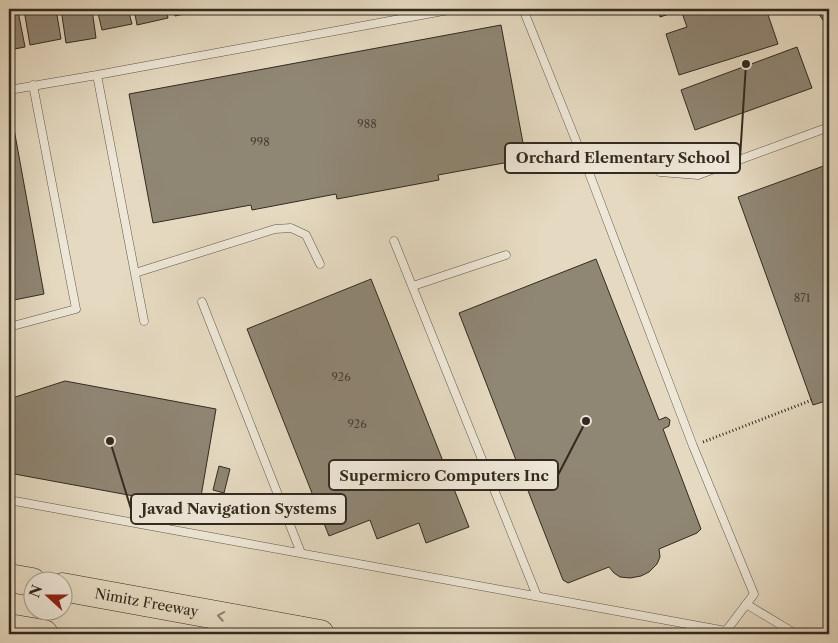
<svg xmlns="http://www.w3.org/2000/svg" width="838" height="643" viewBox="0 0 838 643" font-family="'Libre Caslon Text',serif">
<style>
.building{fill:#8f8674;stroke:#322a20}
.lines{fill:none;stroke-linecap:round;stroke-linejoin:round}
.service-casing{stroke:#5f5648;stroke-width:9}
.motorway-casing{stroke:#322a20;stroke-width:29}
.path{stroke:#322a20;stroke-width:3;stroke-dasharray:1 2.5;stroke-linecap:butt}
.service{stroke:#eee7d7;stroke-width:8}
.motorway{stroke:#e5dac1;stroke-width:28}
.oneway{stroke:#8c8270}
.labels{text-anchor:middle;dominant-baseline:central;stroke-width:4;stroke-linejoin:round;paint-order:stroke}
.number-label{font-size:11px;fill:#494135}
.street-label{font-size:14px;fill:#322a20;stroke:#eee7d7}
.leader{fill:none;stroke:#322a20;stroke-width:2}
.callout-dot{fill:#322a20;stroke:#eee7d7;stroke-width:2}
.callout{fill:#eee7d7;stroke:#322a20;stroke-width:2}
.callout-label{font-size:15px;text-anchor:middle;font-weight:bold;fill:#322a20}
</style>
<rect width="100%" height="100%" fill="#e5dac1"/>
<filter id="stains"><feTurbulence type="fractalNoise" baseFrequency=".004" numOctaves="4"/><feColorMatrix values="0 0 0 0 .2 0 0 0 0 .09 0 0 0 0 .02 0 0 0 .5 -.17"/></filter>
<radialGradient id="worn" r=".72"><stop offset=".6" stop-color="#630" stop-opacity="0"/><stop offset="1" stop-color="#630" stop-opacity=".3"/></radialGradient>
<path class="building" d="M28,9H56L61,39L30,45L24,10Z
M61,9H92L96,38L66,43Z
M97,9H128L132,24L102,30Z
M134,9H166L168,18L137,25Z
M174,9H206L175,16Z
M658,9H742V10L766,9L778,44L679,75L666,34L687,27L681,10L660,17Z
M815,9H829V16L823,20Z
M18,11L25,47L9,50V13Z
M501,25L526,159L438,175L439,180L337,199L336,194L252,210L251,205L153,223L129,94Z
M797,47L812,88L695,130L681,90Z
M12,118L44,294L9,301V119Z
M829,164V400L813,405L738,197Z
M596,259L659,420L666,417L670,420L669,426L663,429L701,529L697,533L659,549L660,557L657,564L649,572L641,576L630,578L620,577L614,573L609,567L568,583L563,580L525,483L518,485L513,482L515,476L521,473L459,313Z
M371,279L469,527L426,543L419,523L377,539L370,520L329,536L247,329Z
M65,381L216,409L199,508L9,473V399Z
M219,466L230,469L224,493L213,490Z"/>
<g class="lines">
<defs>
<path id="service" d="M9,90L97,75
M660,172L698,175L829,127
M394,241L537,596
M135,273L275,229L291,228L306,235L320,264
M413,286L506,255
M202,302L301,553
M144,321L97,75L454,9
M9,327L76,309L33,85
M9,500L726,631L754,594L693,446L591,178L523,9
M746,604L796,634"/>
<g id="motorway">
<path d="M9,578L32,582"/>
<path id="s1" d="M62,587L320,634"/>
<path d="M9,628L44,634"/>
</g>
</defs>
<use href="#service" class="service-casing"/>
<use href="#motorway" class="motorway-casing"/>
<path class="path" d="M703,442L812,400"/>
<use href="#service" class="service"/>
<use href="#motorway" class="motorway"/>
</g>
<defs><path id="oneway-chevron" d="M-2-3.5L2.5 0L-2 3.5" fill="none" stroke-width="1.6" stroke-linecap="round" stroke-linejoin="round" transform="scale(1.25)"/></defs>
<use class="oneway" href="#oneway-chevron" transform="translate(221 616) rotate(-170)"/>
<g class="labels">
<g class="number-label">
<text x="367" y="124">988</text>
<text x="260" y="142">998</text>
<text x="802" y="298">871</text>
<text x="341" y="377">926</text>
<text x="357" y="424">926</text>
</g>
<g class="street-label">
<text stroke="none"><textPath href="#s1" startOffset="86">Nimitz Freeway</textPath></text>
</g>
</g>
<path class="leader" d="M746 64L740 158M586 421L558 475M110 441L131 509"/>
<g class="callout-dot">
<circle cx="746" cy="64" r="5"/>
<circle cx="586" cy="421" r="5"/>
<circle cx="110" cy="441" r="5"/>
</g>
<g class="callout">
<rect x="505" y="143" width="235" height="30" rx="5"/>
<rect x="329" y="460" width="229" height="30" rx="5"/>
<rect x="131" y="494" width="215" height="30" rx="5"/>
</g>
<g class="callout-label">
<text x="623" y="163">Orchard Elementary School</text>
<text x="444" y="481">Supermicro Computers Inc</text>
<text x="239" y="514">Javad Navigation Systems</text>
</g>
<rect width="838" height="643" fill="none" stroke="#e5dac1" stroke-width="30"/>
<rect x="10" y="10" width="818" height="623" fill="none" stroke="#322a20" stroke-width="2.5"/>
<rect x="15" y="15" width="808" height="613" fill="none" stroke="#322a20"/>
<g transform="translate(48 596) rotate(291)"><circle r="24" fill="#eee7d7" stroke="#a39b8e"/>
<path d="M0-4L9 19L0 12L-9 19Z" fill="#8f2418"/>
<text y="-8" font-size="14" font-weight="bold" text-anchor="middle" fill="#322a20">N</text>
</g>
<rect width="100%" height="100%" filter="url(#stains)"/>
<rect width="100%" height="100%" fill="url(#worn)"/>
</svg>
